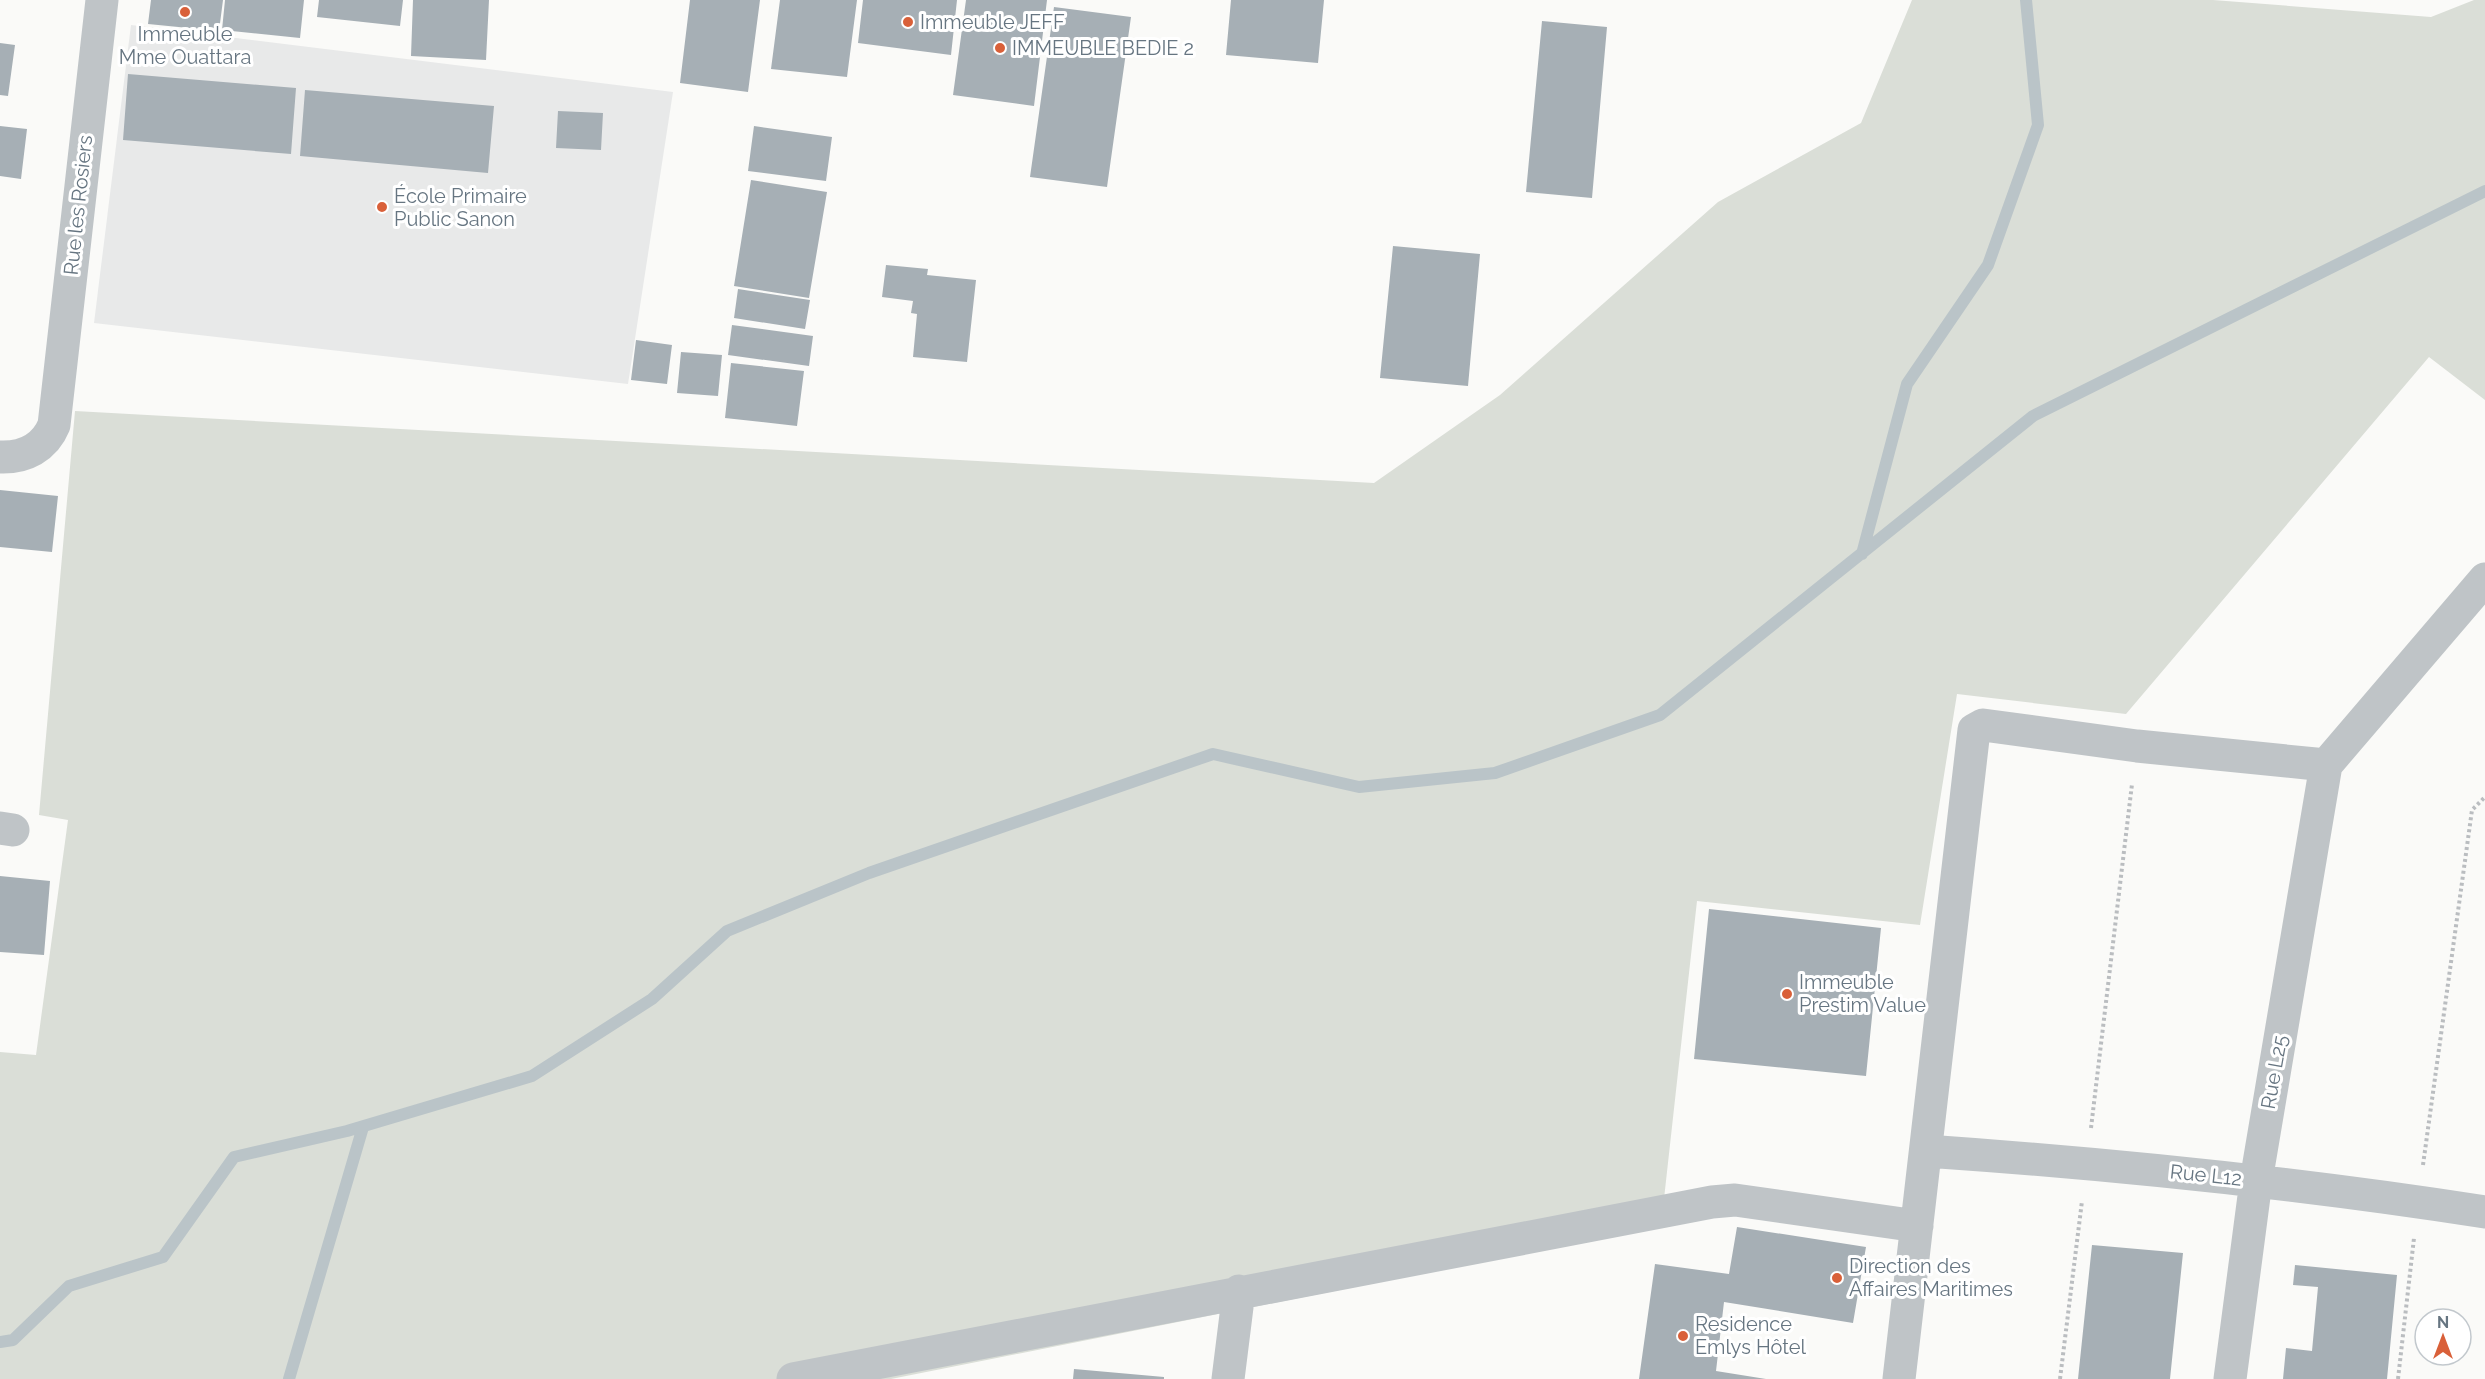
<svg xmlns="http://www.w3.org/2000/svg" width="2485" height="1379" viewBox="0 0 2485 1379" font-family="Raleway,sans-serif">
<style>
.built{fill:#e8e9e9}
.green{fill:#daded7}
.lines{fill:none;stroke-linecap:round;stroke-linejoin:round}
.stream{stroke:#bac4c8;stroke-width:12}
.building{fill:#a6afb5}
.path{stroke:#babdc0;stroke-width:4;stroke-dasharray:3 3;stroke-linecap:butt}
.street{stroke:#bfc4c7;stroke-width:33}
.poi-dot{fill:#d96039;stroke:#fff;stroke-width:2}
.labels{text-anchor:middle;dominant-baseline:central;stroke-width:6;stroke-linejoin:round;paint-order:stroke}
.poi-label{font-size:20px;fill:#667581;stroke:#fff;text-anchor:start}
.street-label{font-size:20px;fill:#667581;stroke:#fff}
</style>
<rect width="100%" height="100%" fill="#fafaf8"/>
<path class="built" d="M131,25L673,92L628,384L94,323Z"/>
<path class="green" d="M1912,0H2213L2431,17L2474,0H2485V400L2429,357L2126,714L1957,694L1920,925L1697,901L1661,1226L891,1379H0V1052L36,1055L68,820L39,815L75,411L1374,483L1500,395L1718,202L1861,123Z"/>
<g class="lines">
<path class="stream" d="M1862,554L1907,384L1988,265L2038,125L2026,0
M0,1342L13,1340L69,1286L163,1257L234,1157L347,1131L532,1076L652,999L727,931L869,873L1213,754L1359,787L1495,773L1660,715L2033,416L2485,191
M289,1379L363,1127"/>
</g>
<path class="building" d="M151,0H223L219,31L148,24Z
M225,0H304L300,38L222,30Z
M319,0H403L400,26L317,17Z
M413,0H489L486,60L411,56Z
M690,0H760L748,92L680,83Z
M780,0H857L847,77L771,69Z
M863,0H957L951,55L858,43Z
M966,0H1047L1034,106L953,95Z
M1231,0H1324L1318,63L1226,55Z
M1054,7L1131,17L1107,187L1030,177Z
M1542,21L1607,27L1592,198L1526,192Z
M0,43L15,45L8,96L0,95Z
M128,74L296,88L291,154L123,140Z
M305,90L494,106L488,173L300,156Z
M558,111L603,113L601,150L556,148Z
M0,126L27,129L21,179L0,176Z
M754,126L832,137L826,181L748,171Z
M751,180L827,192L809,298L734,286Z
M1393,246L1480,254L1468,386L1380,378Z
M886,265L928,269L927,275L976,280L967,362L913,357L917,314L911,313L913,301L882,297Z
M738,289L810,300L805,329L734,318Z
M732,325L813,336L809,366L728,355Z
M636,340L672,345L667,384L631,380Z
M681,352L722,355L718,396L677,393Z
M731,363L804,371L797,426L725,418Z
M0,490L58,496L52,552L0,547Z
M0,876L50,881L44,955L0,952Z
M1709,909L1881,928L1866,1076L1694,1059Z
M1737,1227L1866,1247L1853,1323L1724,1302L1716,1371L1766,1379H1639L1655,1264L1729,1274Z
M2092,1245L2183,1253L2170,1379H2078Z
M2295,1265L2397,1275L2387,1379H2283L2286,1348L2312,1351L2318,1287L2293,1285Z
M1074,1369L1164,1377V1379H1073Z"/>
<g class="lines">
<path class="path" d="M2091,1128L2132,784
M2423,1165L2472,810L2485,797
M2060,1379L2082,1201
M2398,1379L2414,1238"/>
<path class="street" d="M0,457C25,458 45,447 54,425L102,0
M2326,765L2485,579
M0,828L13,830
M1926,1151C2113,1164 2299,1183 2485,1212
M793,1379L1712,1202L1735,1200L1917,1226
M1228,1379L1239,1291
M1899,1379L1974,730L1983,725L2137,746L2326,765
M2230,1379L2256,1181L2326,765"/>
</g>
<g class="poi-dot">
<circle cx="185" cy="12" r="6"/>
<circle cx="908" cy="22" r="6"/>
<circle cx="1000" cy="48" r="6"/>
<circle cx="382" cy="207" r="6"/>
<circle cx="1787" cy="994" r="6"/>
<circle cx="1837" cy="1278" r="6"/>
<circle cx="1683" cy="1336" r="6"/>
</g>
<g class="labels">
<g class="poi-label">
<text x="920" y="22">Immeuble JEFF</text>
<text x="185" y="34" text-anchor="middle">Immeuble<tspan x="185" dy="23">Mme Ouattara</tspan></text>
<text x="1012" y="48">IMMEUBLE BEDIE 2</text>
<text x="394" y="196">École Primaire<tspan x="394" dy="23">Public Sanon</tspan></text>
<text x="1799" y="982">Immeuble<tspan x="1799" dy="23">Prestim Value</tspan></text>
<text x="1849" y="1266">Direction des<tspan x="1849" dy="23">Affaires Maritimes</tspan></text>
<text x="1695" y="1324">Residence<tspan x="1695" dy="23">Emlys Hôtel</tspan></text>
</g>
<g class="street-label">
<text transform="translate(78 205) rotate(-84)">Rue les Rosiers</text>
<text transform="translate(2274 1072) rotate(-80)">Rue L25</text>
<text transform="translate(2206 1175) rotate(6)">Rue L12</text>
</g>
</g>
<g transform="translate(2443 1337)"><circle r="28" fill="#ffffff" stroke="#c2c8cd" stroke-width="1.5"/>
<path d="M0-4.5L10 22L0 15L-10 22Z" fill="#d96039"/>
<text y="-9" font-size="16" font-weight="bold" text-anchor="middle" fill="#667581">N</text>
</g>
</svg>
